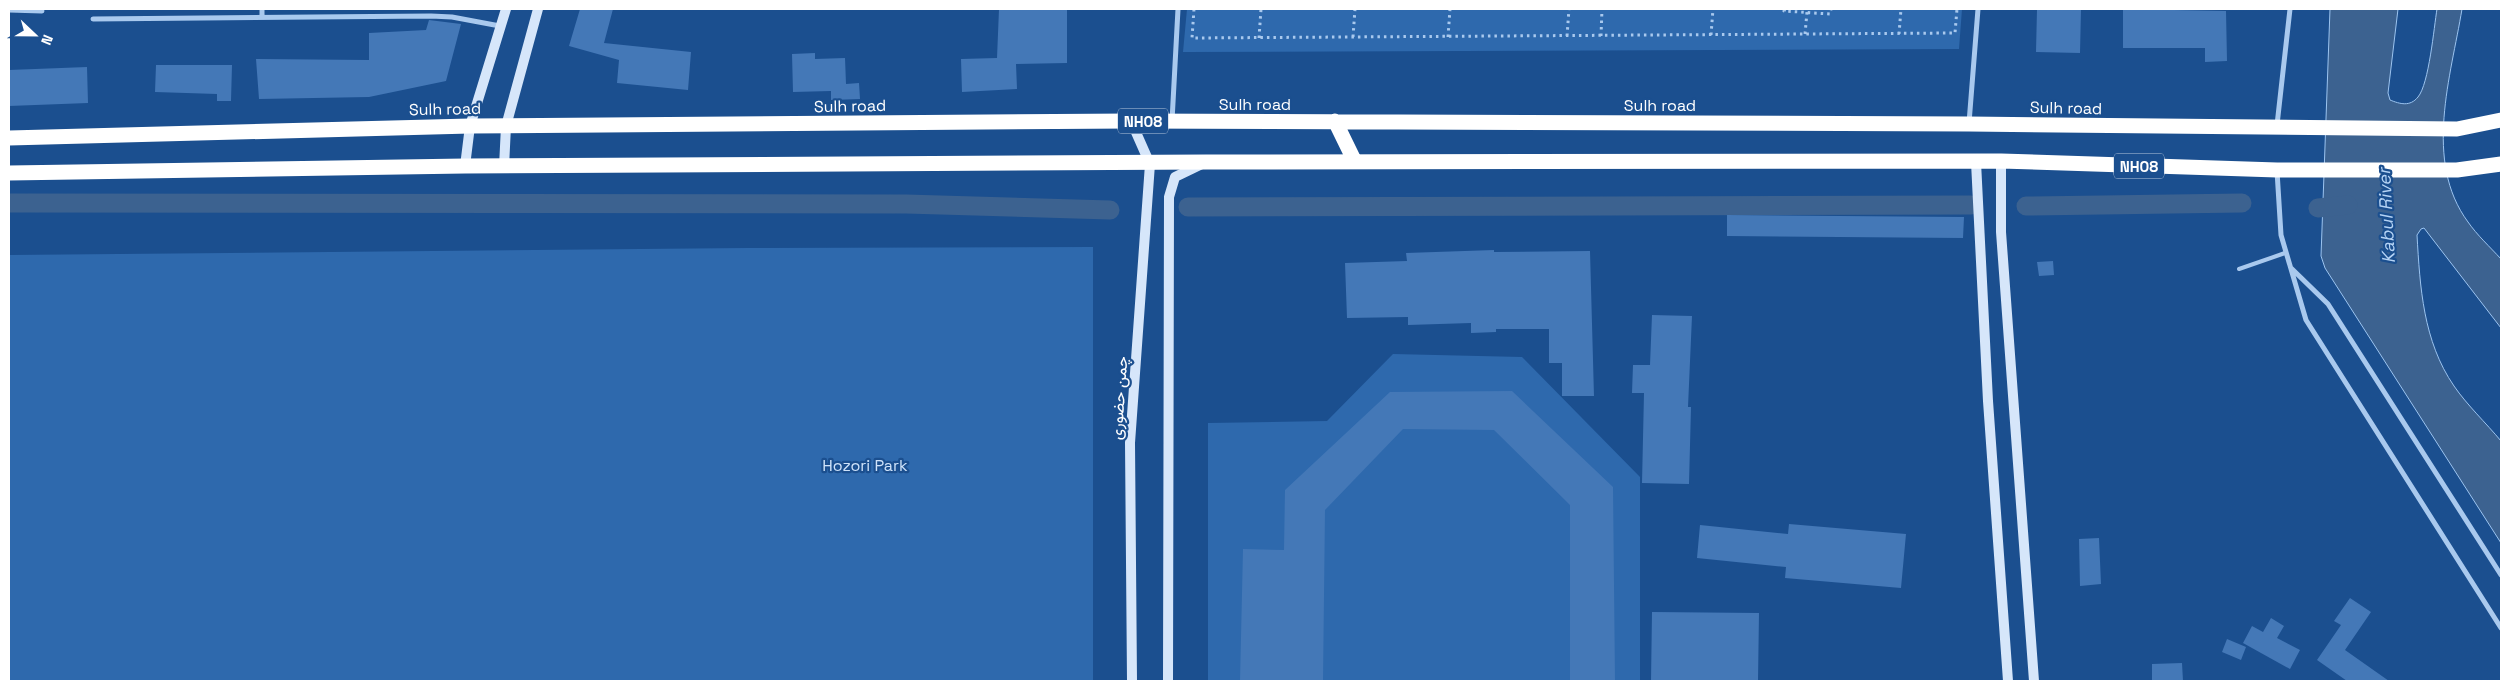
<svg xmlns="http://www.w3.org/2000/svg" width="2510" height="690" viewBox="0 0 2510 690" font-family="'Space Grotesk',Vazirmatn,sans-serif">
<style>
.green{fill:#2e69ad}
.water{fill:#3c6290;stroke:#9cc4f0}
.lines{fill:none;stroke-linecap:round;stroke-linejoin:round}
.canal{stroke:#3c6290;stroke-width:19}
.building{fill:#4478b7}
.path{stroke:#a9c9ee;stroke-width:3;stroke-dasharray:2.5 4;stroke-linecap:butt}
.lane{stroke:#a9c9ee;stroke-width:4}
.street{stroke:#a9c9ee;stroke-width:5}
.secondary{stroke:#d6e6fa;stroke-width:10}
.highway{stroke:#fff;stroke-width:15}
.labels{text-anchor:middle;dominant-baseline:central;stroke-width:4.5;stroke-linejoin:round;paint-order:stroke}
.shield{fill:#1b4f8f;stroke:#bbcadd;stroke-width:1}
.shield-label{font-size:15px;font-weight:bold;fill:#fff}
.street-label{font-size:16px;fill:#fff;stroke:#1b4f8f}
.park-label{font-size:16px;fill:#cfe3fa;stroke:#1b4f8f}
.water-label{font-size:18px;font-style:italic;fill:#b5d3f5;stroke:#1b4f8f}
</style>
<rect width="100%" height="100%" fill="#1b4f8f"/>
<path class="green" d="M1187,9H1962L1959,49L1183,52Z
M1093,247V681H9V255L746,248Z
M1393,354L1522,357L1640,477V681H1208V423L1327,421Z"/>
<path class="water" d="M2330,9H2398L2388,93L2390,100C2400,104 2410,107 2418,97C2429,84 2434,27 2437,9H2462C2451,76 2423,161 2468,222C2477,235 2490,247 2501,259V328L2424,228L2421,229L2417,235C2420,287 2423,341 2454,386C2467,405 2486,423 2501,441V543L2325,268L2321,256Z"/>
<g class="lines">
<path class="canal" d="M9,203L906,204L1110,210
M2026,206L2242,203
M1188,207L1971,205
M2318,208L2348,205"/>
</g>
<path class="building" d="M580,9H613L604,43L691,52L688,90L617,83L619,60L569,46Z
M999,9H1067V63L1016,64L1017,89L962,92L961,59L997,58Z
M2037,9H2081L2080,53L2036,52Z
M2123,9L2226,11L2227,61L2205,62V48H2123Z
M429,20L461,24L446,81L369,97L259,99L256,59L369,60V33L426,30Z
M815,53V59L845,58L846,84L859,83L860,99L831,100V91L793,92L792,54Z
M156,65H232L231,101H217V94L155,92Z
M87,67L88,103L9,106V70Z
M1727,215L1964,217L1963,238L1727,236Z
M1494,250V252L1590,251L1594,396H1562V363H1549V329H1496V332L1471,333V323L1408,325V317L1347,318L1345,263L1407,261L1406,253Z
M2053,261L2054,275L2039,276L2037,262Z
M1652,315L1692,316L1688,407H1691L1689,484L1642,483L1644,393H1632L1633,365H1650Z
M1512,391L1613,487L1615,681H1570V505L1494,430L1403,429L1325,510L1323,681H1240L1243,549L1284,550L1285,490L1390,392Z
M1789,524L1906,534L1901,588L1785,578L1786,567L1697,558L1700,525L1788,534Z
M2099,538L2101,584L2080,586L2079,539Z
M2350,598L2371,612L2345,650L2389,681H2347L2317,660L2341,625L2334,621Z
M1652,612L1759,613L1758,681H1651Z
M2271,618L2284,626L2277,638L2300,650L2290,669L2243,643L2252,626L2263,632Z
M2227,639L2246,647L2241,660L2222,652Z
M2182,663L2183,681H2152V664Z"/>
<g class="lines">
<path class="path" d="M1194,9L1192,38L1955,33L1957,9
M1785,9L1784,11L1830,14L1831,9
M1805,34L1807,12
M1899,34L1901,9
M1711,35L1713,9
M1567,36L1569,9
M1601,36L1602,9
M1353,37L1355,9
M1448,37L1450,9
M1259,38L1261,9"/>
<path class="lane" d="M2239,269L2285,253"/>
<path class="street" d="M262,9V17
M9,10L42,11
M93,19L431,16L452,17L500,26
M1172,121L1178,9
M1969,123L1978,9
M2277,125L2290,9
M2277,171L2281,235L2306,320L2501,628
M2291,268L2328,304L2501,575"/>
<path class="secondary" d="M1131,121L1150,164L1130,443L1132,681
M2001,161V232L2034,681
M1976,162L1988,401L2008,681
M465,166L470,126L506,9
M504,167L506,126L538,9
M1168,681L1169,197L1175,177L1204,163"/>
<path class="highway" d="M1335,121L1355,162
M9,138L470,126L1131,121L1969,124L2457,129L2501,120
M9,173L465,166L1207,162L2001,161L2277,170H2457L2501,164"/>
</g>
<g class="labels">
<g class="shield">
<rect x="1118" y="108.5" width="50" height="25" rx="4"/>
<rect x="2114" y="153.5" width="50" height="25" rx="4"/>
</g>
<g class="shield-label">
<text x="1143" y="121">NH08</text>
<text x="2139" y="166">NH08</text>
</g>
<g class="street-label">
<text x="1255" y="104">Sulh road</text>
<text x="1660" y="105">Sulh road</text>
<text transform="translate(850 106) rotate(-1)">Sulh road</text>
<text transform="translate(2066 108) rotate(1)">Sulh road</text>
<text transform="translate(445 109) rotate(-1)">Sulh road</text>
<text transform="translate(1119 398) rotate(-86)">چمن حضوری</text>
</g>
<g class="park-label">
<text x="865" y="465">Hozori Park</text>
</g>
<g class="water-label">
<text transform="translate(2386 216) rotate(-93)">Kabul River</text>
</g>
</g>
<rect width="2510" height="690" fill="none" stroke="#ffffff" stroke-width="20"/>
<g transform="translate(35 35) rotate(112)" stroke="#1b4f8f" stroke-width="4" paint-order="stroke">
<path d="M0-4L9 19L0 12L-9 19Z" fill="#ffffff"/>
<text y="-8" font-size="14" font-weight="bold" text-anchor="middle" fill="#ffffff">N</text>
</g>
</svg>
